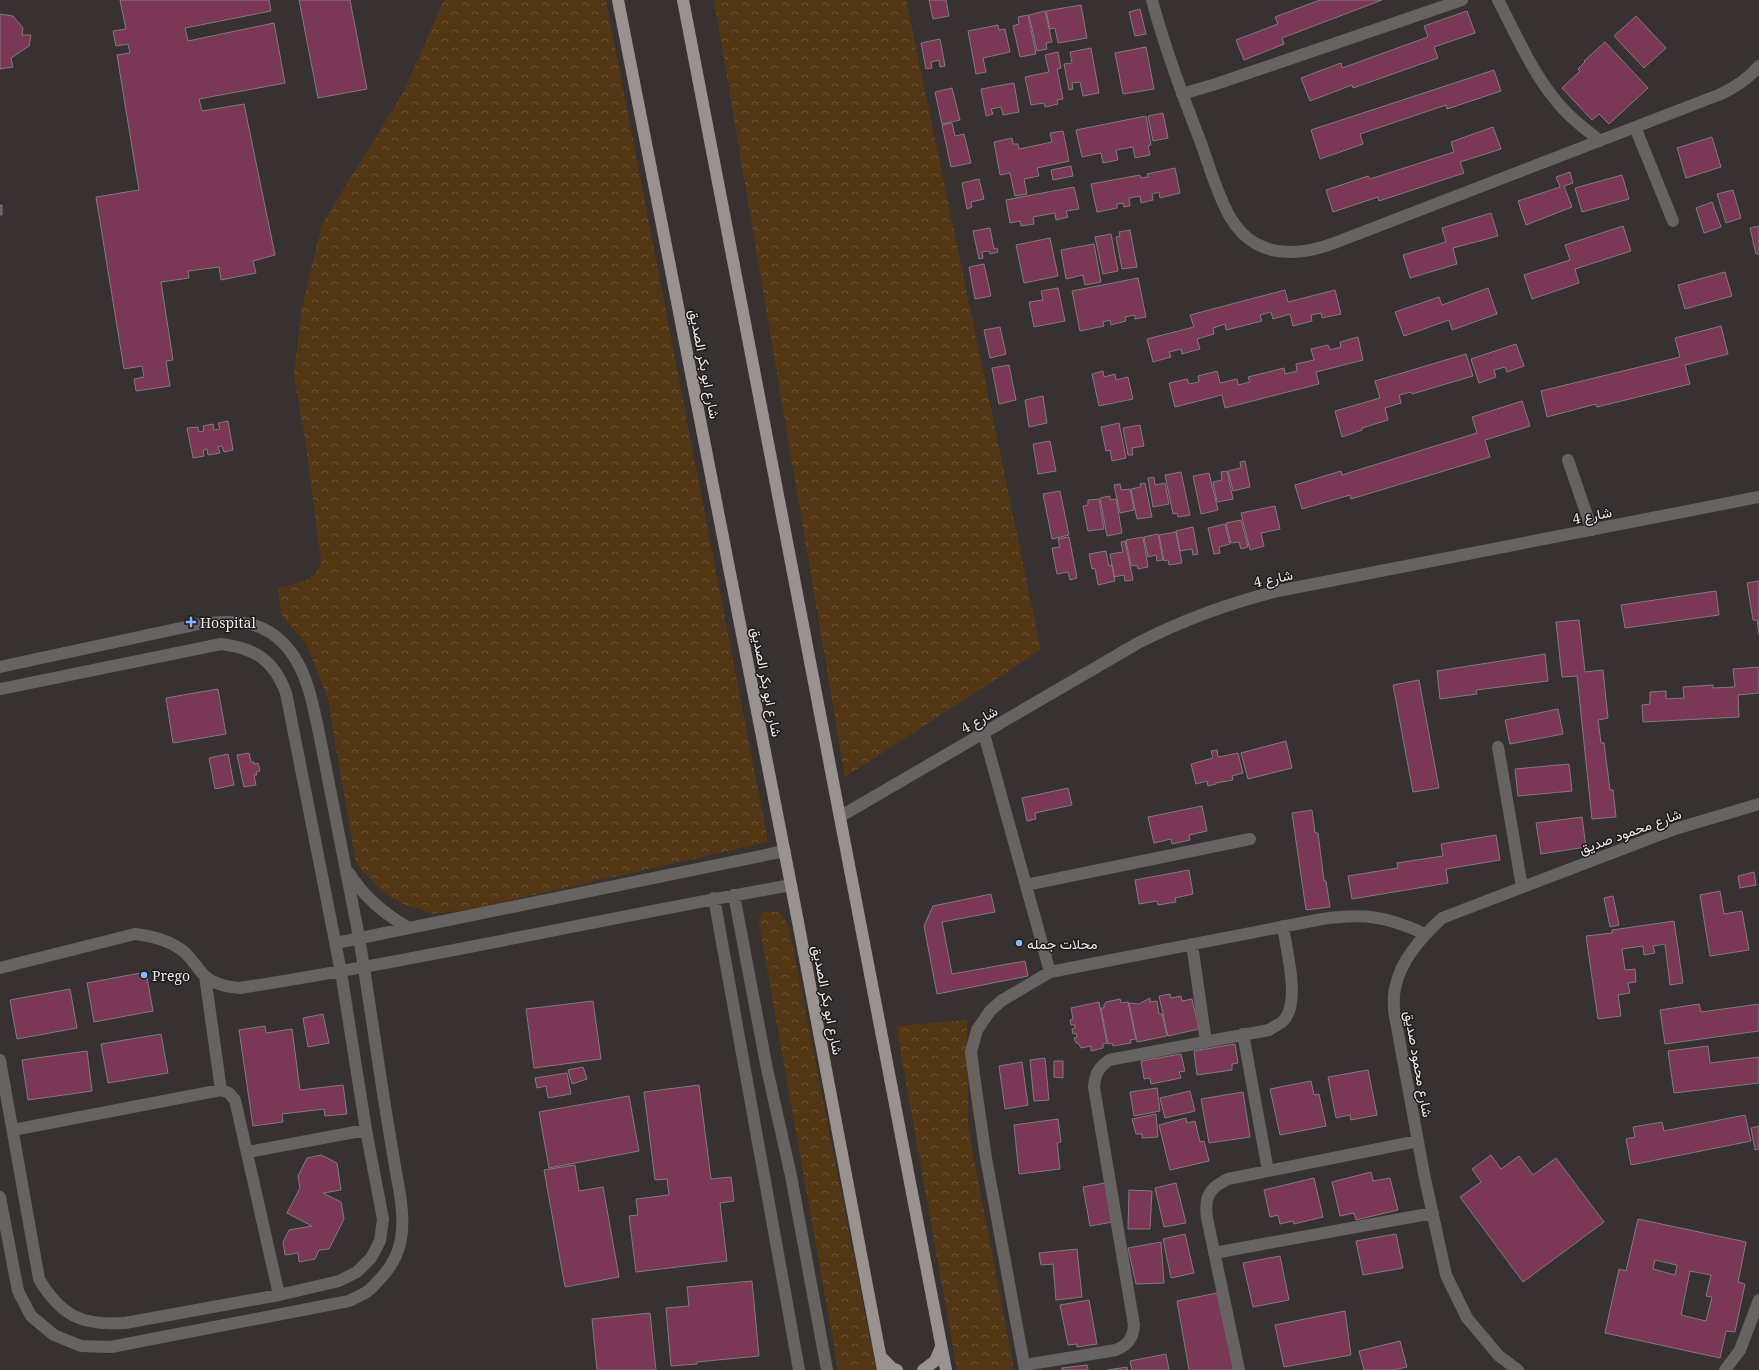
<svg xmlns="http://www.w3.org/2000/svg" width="1759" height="1370" viewBox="0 0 1759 1370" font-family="'Noto Serif',Vazirmatn,serif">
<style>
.park{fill:url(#park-crowns)}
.building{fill:#7a3756;stroke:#827a7d;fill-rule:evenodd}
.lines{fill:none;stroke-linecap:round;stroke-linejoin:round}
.minor{stroke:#676362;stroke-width:12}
.major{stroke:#99928f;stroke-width:12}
.poi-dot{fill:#84bcfb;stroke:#1d1a1a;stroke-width:1.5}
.labels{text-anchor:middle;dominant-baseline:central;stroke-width:3;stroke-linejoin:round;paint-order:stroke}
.street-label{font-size:14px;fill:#f0ebeb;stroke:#1d1a1a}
.poi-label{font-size:14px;fill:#f0ebeb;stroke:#1d1a1a;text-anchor:start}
</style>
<defs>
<pattern id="park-crowns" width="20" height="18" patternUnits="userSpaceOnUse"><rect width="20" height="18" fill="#533715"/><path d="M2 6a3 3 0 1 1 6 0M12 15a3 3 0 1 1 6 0" fill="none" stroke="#6c5437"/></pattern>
</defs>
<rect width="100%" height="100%" fill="#383131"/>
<path class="park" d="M444,0H606L768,842L472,909L433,914L403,904L382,892L356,863L328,700L307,646L281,614L278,588C296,583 317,582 321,560L304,433L294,375L301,312L322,224L403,93Z
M714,0H906L1041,650L845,777Z
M762,912H780L789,927L876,1370H838L759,923Z
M967,1020L968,1127L1014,1370H957L896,1026Z"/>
<path class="building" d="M120,0H269L271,11L185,28L188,41L274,23L285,83L199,99L202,111L244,104L275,255L253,261L256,273L221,280L219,267L188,271L189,278L161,282L173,360L166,361L170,386L136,391L134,379L144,377L142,366L124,369L96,197L139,190L117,55L130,53L128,44L116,46L113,31L126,29Z
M299,0H350L367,89L318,98Z
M929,0H946L949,16L933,19Z
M1320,0H1382L1282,38L1284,44L1244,60L1236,40L1278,24L1275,17Z
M1081,5L1087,38L1058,43L1055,28L1050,29L1046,11Z
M1140,9L1146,34L1135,36L1129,12Z
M1045,11L1052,42L1046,43L1047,49L1037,51L1029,15Z
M1467,11L1475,33L1434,47L1438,58L1353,88L1352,85L1310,101L1301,78L1341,63L1342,68L1428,37L1424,26Z
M0,14L13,16L23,28L22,35H31L29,46L11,58L13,67L0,69Z
M1028,15L1036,54L1020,57L1013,26L1019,24L1018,17Z
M1636,16L1666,48L1644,68L1614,36Z
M998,25L999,30L1005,29L1010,52L983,58L986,72L976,74L968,31Z
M940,39L945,66L940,67L939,60L931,62L932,68L926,69L921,43Z
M1605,42L1648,88L1609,124L1599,114L1592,120L1562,88L1580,71L1578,69L1585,62L1584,61Z
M1146,47L1154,89L1123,94L1115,53Z
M1091,48L1099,93L1083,96L1080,82L1072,83L1073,89L1069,90L1064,64L1072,63L1070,52Z
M1058,52L1061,68L1057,69L1063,99L1057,100L1058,104L1045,107L1044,103L1031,105L1025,77L1049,72L1045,55Z
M1494,70L1501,91L1447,109L1446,105L1360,134L1363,144L1320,159L1311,130Z
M1014,83L1019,112L1003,115L1001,107L991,109L993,114L986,116L981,89Z
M952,88L960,120L942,124L935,92Z
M1163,113L1168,138L1153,141L1148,116Z
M1146,116L1151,145L1148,146L1150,155L1135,158L1133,147L1116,150L1118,160L1103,163L1101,153L1082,157L1076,130Z
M952,123L955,136L964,134L971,163L951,167L942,125Z
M1493,127L1501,149L1460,162L1464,173L1379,201L1378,197L1333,212L1326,190L1368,176L1370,179L1454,152L1451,142Z
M1063,131L1069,161L1037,168L1039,176L1024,179L1027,194L1015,196L1010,173L1000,175L994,142L1012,138L1013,144H1018L1019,149L1052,142L1050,133Z
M1712,137L1721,167L1686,178L1677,148Z
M1071,166L1073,176L1053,180L1051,170Z
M1175,168L1180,193L1160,198L1159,192L1152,194L1153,200L1141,203L1140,196L1129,198L1130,206L1124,207L1123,203L1117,204V208L1097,212L1091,184L1140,175L1141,178L1148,177L1147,174Z
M1570,172L1573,183L1564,186L1572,207L1526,225L1518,201L1560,187L1556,177Z
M1622,175L1629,199L1582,212L1575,188Z
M979,179L984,199L971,202L972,207L967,209L962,183Z
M1074,187L1079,209L1066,211L1068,217L1056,220L1055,213L1033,217L1034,224L1021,226L1020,221L1010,223L1006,200Z
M1733,190L1741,218L1726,223L1717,194Z
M1712,202L1721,227L1704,233L1696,208Z
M0,205H2V215H0Z
M1491,213L1498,236L1453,248L1457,264L1410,278L1403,255L1446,242L1442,228Z
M1623,226L1631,251L1575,269L1579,283L1532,299L1524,275L1570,260L1565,245Z
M1759,226V254H1756L1750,228Z
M990,228L994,249L997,248L998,252L990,254L989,251L982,252L983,258L979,259L973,231Z
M1130,230L1137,267L1122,269L1116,237L1120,236L1119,232Z
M1111,234L1118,271L1103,274L1095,237Z
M1050,238L1058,276L1024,283L1016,245Z
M1094,244L1101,282L1085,285L1083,275L1066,279L1061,250Z
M984,264L991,296L975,299L969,267Z
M1725,272L1732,296L1685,309L1678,285Z
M1138,278L1146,317L1135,319V315L1125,317L1126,321L1111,325L1110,320L1103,322L1104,326L1080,331L1072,291Z
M1058,288L1065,321L1034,327L1029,302L1043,300L1041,291Z
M1488,288L1497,314L1452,330L1449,320L1404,336L1395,312L1439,297L1442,305Z
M1285,290L1288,302L1335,290L1341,314L1322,318L1321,313L1311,315L1312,321L1293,326L1290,314L1273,319L1271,312L1260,315L1262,321L1226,330L1225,324L1213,328L1214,334L1197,339L1200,349L1182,354L1181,349L1169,352L1171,357L1153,362L1147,339L1194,327L1190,315Z
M1721,326L1728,354L1685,365L1690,384L1597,407L1596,404L1547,417L1541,391L1680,357L1675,338Z
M1000,327L1006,354L990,358L984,330Z
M1358,337L1363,360L1316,372L1319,384L1225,408L1222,395L1175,407L1169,383L1187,379L1189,384L1199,382L1198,376L1217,371L1220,383L1237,379L1238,385L1250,382L1248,377L1284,368L1285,374L1297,371L1296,364L1314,360L1311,349L1328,345L1330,350L1341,347L1340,342Z
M1516,344L1524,366L1507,372L1505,367L1494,370L1496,377L1479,383L1471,359Z
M1466,354L1473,376L1412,394L1411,392L1399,395L1401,403L1385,408L1388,420L1362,428V430L1342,437L1335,411L1380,398L1375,381Z
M1009,365L1016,400L999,404L992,368Z
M1103,371L1104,377L1115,374L1116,380L1128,377L1133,399L1099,406L1092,374Z
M1043,396L1047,423L1029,427L1025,400Z
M1522,401L1530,426L1485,440L1490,457L1351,499L1350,495L1302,509L1295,485L1341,471L1342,475L1477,433L1472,417Z
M228,421L233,450L224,452L222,446L218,447L220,453L208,455L207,449L203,450L204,456L193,458L187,428L198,427L199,432L204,431L203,426L213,424L214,430L220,429L218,423Z
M1119,423L1126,458L1112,461L1110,450L1106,451L1101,427Z
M1140,425L1144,446L1132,448L1133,455H1128L1123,428Z
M1050,441L1056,471L1038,474L1033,444Z
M1245,461L1250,487L1233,491L1228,471L1241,468L1240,462Z
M1227,471L1233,499L1217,502L1213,482L1222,480L1221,472Z
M1181,472L1190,515L1178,517L1177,513L1173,514L1165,475Z
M1209,473L1218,510L1201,514L1193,476Z
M1154,477L1155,485L1165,483L1169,504L1153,507L1148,478Z
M1145,483L1152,517L1137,519L1131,489L1141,487L1140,484Z
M1120,484L1121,490L1130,489L1134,510L1120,513L1114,485Z
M1060,491L1069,535L1052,539L1043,494Z
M1110,496V500L1116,499L1122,533L1107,536L1100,498Z
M1099,499L1104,529L1088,531L1083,506L1088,505V500Z
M1275,506L1280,529L1261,533L1264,546L1250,550L1241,513Z
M1241,520L1248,547L1241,549L1239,542L1231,543L1226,523Z
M1225,524L1230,544L1219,547L1220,553L1214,554L1208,528Z
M1193,527L1198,554L1193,555L1192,549L1180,551L1176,531Z
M1176,532L1182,563L1169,565L1168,560L1164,561L1159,535Z
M1158,534L1163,560L1157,561L1156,555L1148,557L1144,537Z
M1069,537L1077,578L1070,580L1068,572L1057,574L1052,548L1060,547L1058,539Z
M1143,537L1148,567L1138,569L1137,565L1131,566L1126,540Z
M1125,541L1133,580L1125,581L1124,575L1114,577L1110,554L1123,552L1121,542Z
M1106,551L1109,566L1112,565L1115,581L1098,585L1095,568L1092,569L1089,554Z
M1759,581V634L1757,620H1753L1747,583Z
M1716,591L1719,615L1625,628L1621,605Z
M1579,620L1585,672L1603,670L1608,718L1598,720L1601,743H1604L1610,790H1613L1616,817L1592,819L1577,676L1562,677L1556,622Z
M1545,654L1548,681L1476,690L1477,694L1440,699L1437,671Z
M1759,667V693L1738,695L1739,717L1643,722L1642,705L1650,704V692L1666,691V699L1684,698L1683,687L1713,685V688L1735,687L1733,669Z
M1419,680L1439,788L1413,792L1393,685Z
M218,689L226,734L173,743L166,698Z
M1558,709L1563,734L1510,744L1505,720Z
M1286,741L1292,768L1248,779L1241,753Z
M1217,750L1218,757L1238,753L1243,773L1232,776L1233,780L1216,783V784L1208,786L1207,781L1196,784L1191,764L1213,758L1211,751Z
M249,753L251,762H254V764L258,763L260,771L256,772L257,775H254L256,785L244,787L237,755Z
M228,754L234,785L215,789L209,758Z
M1569,764L1572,791L1518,796L1515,769Z
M1068,788L1072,805L1035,813L1036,819L1027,821L1022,798Z
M1202,806L1207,831L1189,835L1190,840L1172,844L1171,839L1154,843L1148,817Z
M1312,810L1315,833H1318L1324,881H1326L1330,907L1306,910L1292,813Z
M1582,817L1586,847L1541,854L1536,823Z
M1496,835L1500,860L1446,869L1448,883L1352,899L1348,876L1398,868L1397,863L1443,856L1441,844Z
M1189,870L1193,894L1175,898L1176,902L1158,905L1157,901L1139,904L1135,880Z
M1754,872L1756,885L1740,888L1738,876Z
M1720,891L1724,914L1742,911L1749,950L1710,956L1700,895Z
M991,894L995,912L942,922L952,974L1025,961L1028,976L937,994L924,926L933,906Z
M1613,896L1619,925L1610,927L1604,898Z
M1674,921L1683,983L1670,985L1665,944L1653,946L1655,953L1644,955L1643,946L1622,949L1625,970L1635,969L1636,982L1628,983L1630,993L1618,995L1621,1016L1598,1019L1586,936L1612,933V930Z
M146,972L153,1011L94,1022L87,983Z
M70,989L77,1028L17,1039L10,1000Z
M1170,994L1171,998L1181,996L1182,1001L1192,999L1199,1029L1168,1036L1159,996Z
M1150,998V1002L1157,1001L1159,1014H1162L1167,1036L1137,1042L1129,1003L1139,1004Z
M1120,999L1121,1003L1128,1002L1136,1039L1130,1040L1131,1043L1113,1046L1112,1043L1108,1044L1101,1008H1104V1005L1106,1002Z
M593,1001L601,1059L534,1068L526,1009Z
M1099,1002L1107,1043L1103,1044V1048L1091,1051V1046L1081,1048L1078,1043H1076L1074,1038L1077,1037L1076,1033L1073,1034L1072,1029L1075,1028V1025H1071L1070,1020L1073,1019L1071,1008Z
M1699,1004L1701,1012L1759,1004V1031L1665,1044L1660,1010Z
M323,1014L329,1043L308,1047L303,1018Z
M265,1026L266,1033L292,1029L300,1090L343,1085L347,1114L325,1116L324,1109L282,1114L283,1122L253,1126L239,1030Z
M161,1034L168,1073L108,1083L101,1044Z
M1235,1044L1238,1063L1232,1064V1070L1197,1075L1194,1051Z
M1708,1046L1710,1063L1759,1057V1083L1674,1093L1668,1051Z
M87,1051L92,1091L28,1100L22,1060Z
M1181,1054L1185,1071L1179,1072L1181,1078L1151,1084L1150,1078L1144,1079L1141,1061Z
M1045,1058L1049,1100L1034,1101L1030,1060Z
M1054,1061H1063V1078L1054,1077Z
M1022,1062L1028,1105L1005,1109L999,1066Z
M583,1067L587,1079L572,1084L568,1070Z
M1368,1070L1377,1115L1351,1120L1350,1115L1336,1118L1328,1077Z
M567,1073L571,1094L548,1098L546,1086L537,1088L535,1078Z
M1311,1081L1314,1095L1319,1094L1326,1126L1280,1135L1270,1089Z
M699,1085L711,1179L731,1177L734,1201L720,1203L727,1261L636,1272L629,1216L638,1215L636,1199L669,1195L667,1179L655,1180L644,1092Z
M1157,1088L1160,1111L1134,1116L1130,1092Z
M1190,1091L1195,1111L1165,1118L1160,1098Z
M1243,1092L1250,1137L1209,1143L1201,1099Z
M629,1096L639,1151L549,1168L539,1112Z
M1156,1114L1158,1137L1142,1138V1134H1136L1132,1119Z
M1745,1115L1751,1141L1631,1165L1626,1139L1635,1137L1633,1127L1662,1122L1664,1131Z
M1186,1118L1187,1123L1195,1121L1200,1142L1204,1141L1209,1161L1170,1170L1159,1125Z
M1058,1119L1061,1142L1057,1143L1060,1169L1019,1174L1014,1125Z
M1759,1126V1149L1755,1150L1751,1128Z
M321,1155L337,1163L341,1190L323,1193L341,1202L344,1219L329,1249L319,1250L315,1259L299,1262L298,1253L285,1255L283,1242L289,1230L312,1226L287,1213L300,1188L298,1176L307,1158Z
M1491,1155L1501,1169L1519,1156L1533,1175L1556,1158L1604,1222L1523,1282L1460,1197L1481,1182L1472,1169Z
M575,1165L579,1191L603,1187L619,1277L565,1287L544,1170Z
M1371,1172L1373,1181L1390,1178L1398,1210L1356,1220L1354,1213L1340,1216L1332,1182Z
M1314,1178L1323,1217L1294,1224L1293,1221L1280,1224L1278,1215L1270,1217L1264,1190Z
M1105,1183L1113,1222L1090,1226L1083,1187Z
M1176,1183L1186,1223L1164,1227L1155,1188Z
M1129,1190L1152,1191L1150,1229H1128Z
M1638,1219L1746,1242L1738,1282L1745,1284L1735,1332L1726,1331L1720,1358L1605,1333L1619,1269L1626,1271ZM1655,1260L1677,1265L1675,1275L1653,1269ZM1690,1271L1711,1275L1706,1296L1712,1297L1706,1321L1681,1315Z
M1185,1234L1194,1273L1171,1278L1163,1239Z
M1396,1234L1403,1268L1363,1275L1356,1241Z
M1161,1242L1164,1283L1136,1284L1128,1248Z
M1077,1249L1082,1297L1056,1300L1053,1264L1041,1265L1039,1253Z
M1280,1256L1289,1300L1253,1307L1243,1263Z
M752,1281L759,1356L697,1362V1364L671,1366L666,1308L689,1306L687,1287Z
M1217,1293L1234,1370H1189L1177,1301Z
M1089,1300L1097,1344L1077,1347V1344L1068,1345L1060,1305Z
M1345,1311L1351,1355L1284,1367L1275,1325Z
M650,1313L656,1370H597L592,1319Z
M1400,1341L1407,1367L1393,1370H1364L1359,1351Z
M1166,1354L1169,1370H1132L1130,1361Z
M1087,1365L1088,1370H1062V1368Z
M1127,1367L1128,1370H1108Z"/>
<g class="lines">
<path class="minor" d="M1152,0C1165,49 1183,96 1201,143C1210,168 1217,194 1230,217C1236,227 1244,237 1255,243C1280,258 1311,252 1337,242L1721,94C1736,87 1748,79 1759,66
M1498,0C1518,38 1536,82 1567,113C1577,123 1589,132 1600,141
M1182,94L1216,84L1462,0
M1635,127L1673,221
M1568,460L1592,530
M0,667L199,624C238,619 269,620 293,655C309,679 313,706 319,733C323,753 327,774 331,794C340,842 350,889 359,937C373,1022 384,1109 400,1194C405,1228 404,1255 379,1280C375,1284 372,1288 368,1291C362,1295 355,1298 349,1301L111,1347L81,1346L54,1335L31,1316L18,1291L0,1197
M0,689L221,644C255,648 274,660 286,693L341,972L366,1130L383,1219L380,1241L371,1258L357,1272L339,1281L279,1295L125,1323C82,1326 61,1316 39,1279L0,1060
M984,734L1050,972
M1498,747L1522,887
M841,816L1138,643C1183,620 1229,603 1278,591L1759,497
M349,873C364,897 384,914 409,928
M1026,885L1250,839
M734,895L767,1069L791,1176L827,1370
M714,898L799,1370
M336,943L785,851
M1192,944L1206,1042
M0,968L135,934C153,936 169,940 183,951C192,958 196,967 203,974C212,984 227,987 240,988C424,959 607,918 791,885
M205,976L221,1090
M1243,1034L1268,1171
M13,1130L221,1090L229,1093L235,1100L279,1295
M248,1152L366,1130
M1214,1253L1433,1213
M1025,1365L1116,1350C1128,1345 1133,1338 1134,1325L1094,1087C1095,1074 1098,1068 1109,1060L1269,1030C1273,1027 1278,1025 1282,1022C1302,1005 1286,950 1283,926
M1025,1370L986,1158L974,1075L971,1052L977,1030L990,1011L1001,1001L1050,972L1322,919C1364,913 1386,916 1425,934
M1239,1370L1207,1218C1204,1197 1209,1188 1228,1179L1418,1141
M1518,1370L1499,1356L1467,1318L1446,1275L1424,1174L1394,1011C1394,1004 1393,996 1395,989C1400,960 1422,937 1442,918L1675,829L1759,804
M1725,1370L1740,1350L1759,1300"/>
<path class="major" d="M618,0L791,885L883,1370
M683,0L946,1370
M881,1357L892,1368L897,1370
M923,1370L935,1361L941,1347"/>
</g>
<g class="poi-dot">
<path d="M189 616h4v4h4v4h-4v4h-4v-4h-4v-4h4z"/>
<circle cx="1019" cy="943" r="4"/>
<circle cx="144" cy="975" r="4"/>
</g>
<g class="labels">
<g class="street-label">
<text transform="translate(705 364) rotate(79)">شارع ابو بكر الصديق</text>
<text transform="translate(1592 515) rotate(-11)">شارع 4</text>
<text transform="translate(1273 578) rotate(-12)">شارع 4</text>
<text transform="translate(767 682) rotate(79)">شارع ابو بكر الصديق</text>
<text transform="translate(979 719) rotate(-30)">شارع 4</text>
<text transform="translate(1630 831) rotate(-20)">شارع محمود صديق</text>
<text transform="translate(828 1000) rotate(79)">شارع ابو بكر الصديق</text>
<text transform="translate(1419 1064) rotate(80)">شارع محمود صديق</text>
</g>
<g class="poi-label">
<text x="200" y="622">Hospital</text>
<text x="1027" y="943">محلات جمله</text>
<text x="152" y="975">Prego</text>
</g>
</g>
</svg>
